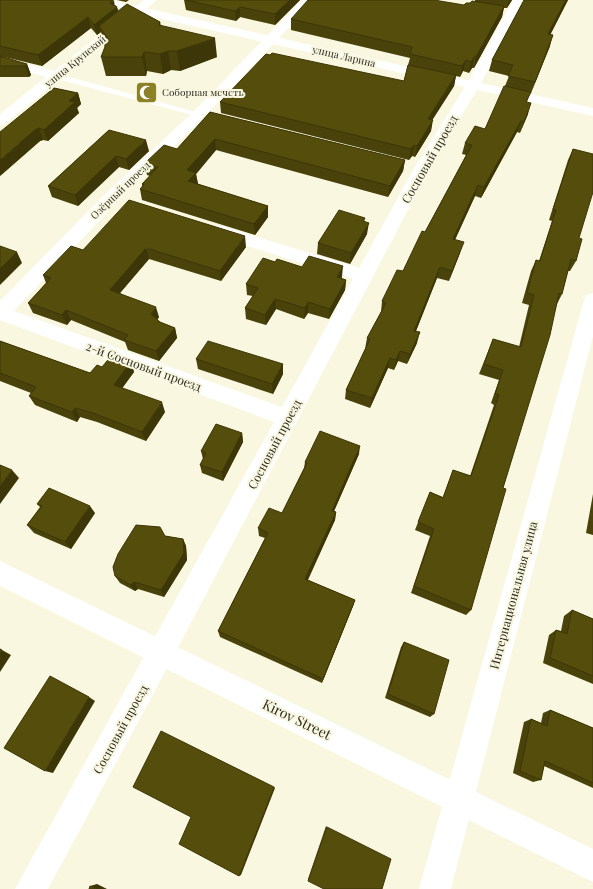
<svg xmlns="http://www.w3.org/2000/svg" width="593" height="889" viewBox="0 0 593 889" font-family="'Playfair Display',serif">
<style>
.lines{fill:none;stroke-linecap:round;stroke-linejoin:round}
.lane{fill:#fff;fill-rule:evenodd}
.street{fill:#fff;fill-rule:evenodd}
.secondary{fill:#fff;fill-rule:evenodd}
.wall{fill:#49420a}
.shaded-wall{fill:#3c3608}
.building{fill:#554d0c;stroke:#3c3608}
.labels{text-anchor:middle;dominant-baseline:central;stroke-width:4;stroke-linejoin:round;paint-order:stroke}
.far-street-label{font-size:10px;fill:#2c2b23;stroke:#f9f7df}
.far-poi-label{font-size:10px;fill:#2c2b23;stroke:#f9f7df;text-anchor:start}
.street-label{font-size:12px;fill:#2c2b23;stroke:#f9f7df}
.near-street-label{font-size:14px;fill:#2c2b23;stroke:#f9f7df}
</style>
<rect width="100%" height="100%" fill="#f9f7df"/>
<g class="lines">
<path class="lane" d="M53,74H59L203,114L196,116L53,78Z"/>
<path class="street" d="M144,0H157L5,124L0,125V114L46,77L0,65V57L54,71Z
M302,0H315L204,117L117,202L14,311L282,407L353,279L212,235L209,231L212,227L218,225L359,268L413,170L466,85L513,0H525L480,85L429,170L171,661L48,889H15L274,422L0,320V301L105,194L194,111Z
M593,293V336L451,889H419L584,300L586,295Z"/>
<path class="secondary" d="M88,0H110L593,108V116L94,4Z
M0,561L593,849V882L0,586Z"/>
</g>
<path class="wall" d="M0,0L115,5L117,7L118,11L160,22L161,26L217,57L180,71L171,70L163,74L147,71L146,76H106L101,57L105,47L104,45L101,32L97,35L91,28L42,66L0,56Z
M117,0H129L126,2Z
M184,0H300L275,25L240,17L236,21L186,10Z
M475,0H512L507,8H504L502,17L474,68H472L469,73L463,71L460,77L456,76L454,86L432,120L431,131L415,157L412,156L409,160L221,113L220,102L404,81L408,65L410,58L291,30V19L464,5L475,2Z
M524,0H568L550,35V46L531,93L530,92L527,102L528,114L520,133L517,132L481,198L475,196L455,240L460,253L449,281L437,278L416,331L417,343L407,364L398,361L394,370L388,368L370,408L345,399L346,390L365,349L367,338L381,312L382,301L403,271L425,232L466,155L462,154L465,143L485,129L505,86L509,76L489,71L492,60Z
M0,56L27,64L31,75L29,77H0Z
M54,88L78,93L81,104L77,108L79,113L48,141L43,140L40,141L0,176Z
M210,112L405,160L403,171L388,197L216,150L196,174L198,184L268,206V217L255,235L142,200L140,189L142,186V184L150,176L147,175L144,164L177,149Z
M109,130L149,151L129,170L119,167L78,206L52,197L48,186Z
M573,149L579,238L576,261L570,271H568L562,294L557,304L503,488L471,610L466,615L411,593L430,536L415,530L430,492L443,497L453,470L470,476L494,405L491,403L499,380L479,374L493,339L519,347L529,305L522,303L531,271L536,260L539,261L552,221L549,220L568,160Z
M365,218L364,222L367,234L350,264L317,254L318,243Z
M246,247L221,281L149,259L120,293L159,317L157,320L160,322L175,328L177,338L159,361L128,350L125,342L71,320L67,325L33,313L28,303L46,283L43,275L83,250Z
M275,262L302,267L342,277L341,278L346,280L345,290L329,319L308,313L304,319L276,309L266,325L246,319L245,308L253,296L247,295L246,284Z
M0,341L90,373L102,367L131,362L134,372L122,388L165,412L146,441L97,422L80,417L77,422L35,405L29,396L31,393L0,381Z
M196,359L283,364V374L273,394L198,369Z
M242,433L243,442L223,481L202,473L200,465L203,459L201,451Z
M359,454L334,511L336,512L335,520L308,580L355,600L353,606L322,683L220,637L218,631L265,538L259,536L258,528L282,513L304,468L305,462Z
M593,494V535L586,533Z
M37,504L95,513L71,549L34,533L27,525L40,507Z
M165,536L183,539L186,546L187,560L164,597L138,589L135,591L120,583L115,576Z
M572,610L593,619V684L543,663L549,635L556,630L561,631L564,616Z
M404,642L434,714L430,717L385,698L401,647Z
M550,710L593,728V788L544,766L541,780L533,782L513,773L524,722L531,719L541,723L543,713Z
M326,826L327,827L308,881V879Z"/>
<path class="shaded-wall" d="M114,0L115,8L117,7L120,17L99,26L101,32L97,35L94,25L110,3Z
M290,0H300L275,25V14Z
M509,0H512L507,8Z
M566,0H568L545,45L548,34Z
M504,6L502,17L474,68L476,57Z
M240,7V17L236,21L235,11Z
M88,17L91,28L42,66L38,55Z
M553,35L550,46L531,93L535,82Z
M215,38L217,57L180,71L177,51Z
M168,51L171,70L163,74L160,54Z
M144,52L147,71L146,76L142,57Z
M474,57L472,68L469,73L471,62Z
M466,60L463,71L460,77L462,66Z
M27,64L31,75L29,77L25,66Z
M456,75L454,86L426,130L428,119Z
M78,93L81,104L77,108L79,113L48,141L44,130L69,101Z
M531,103L528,114L520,133L524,122Z
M433,120L431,131L415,157L417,146Z
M521,121L517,132L481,198L484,187Z
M39,128L43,140L40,141L0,176V160L35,130Z
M215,139L216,150L196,174L198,184L188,181L187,170Z
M146,140L149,151L129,170L126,159Z
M414,145L412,156L409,160L411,149Z
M116,156L119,167L78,206L75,195Z
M405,160L403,171L388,197L390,186Z
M478,185L475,196L450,250L453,239Z
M268,206V217L255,235L254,224Z
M369,223L367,234L350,264L351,253Z
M245,236L246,247L221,281L220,271Z
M464,242L460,253L449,281L452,271Z
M146,248L149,259L114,300L110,290Z
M17,252L22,263L0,285V269Z
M343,266L342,277L336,288L337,277Z
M440,267L437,278L412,341L414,331Z
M346,280L345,290L329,319L330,309Z
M275,299L276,309L266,325L265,315Z
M308,302V313L304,319L305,308Z
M156,307L159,317L154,324L151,314Z
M66,310L71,320L67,325L62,315Z
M175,328L177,338L159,361L156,351Z
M420,332L417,343L407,364L410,354Z
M400,351L398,361L394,370L396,360Z
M390,358L388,368L370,408L372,398Z
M131,362L134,372L118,394L114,385Z
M283,364V374L273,394L272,384Z
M162,402L165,412L146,441L142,432Z
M75,408L80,417L77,422L72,412Z
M242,433L243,442L223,481L222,472Z
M360,446L359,454L331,518L332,511Z
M12,470L19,478L0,504V486Z
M90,506L95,513L71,549L65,542Z
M336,512L335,520L305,585V579Z
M183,539L186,546L187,560L164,597L161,590Z
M134,582L138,589L135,591L131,585Z
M355,600L353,606L322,683L323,679Z
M2,650L11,655L0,672V654Z
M89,697L95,701L53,773L45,771Z
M274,787L275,788L241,875L239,876Z
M97,884L107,889H96L90,886Z"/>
<path class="building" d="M0,0H113L110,3L117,7L94,25L88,17L38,55L0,46Z
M186,0H290L275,14L240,7L235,11Z
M308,0H434L464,5L466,3H470L472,1L504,6L476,57H474L471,62L466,60L462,66L410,54L412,47L291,19Z
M524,0H566L548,34L553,35L535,82L508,76L513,65L492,60Z
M127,4L160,22L159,25L215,38L177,51H168L160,54L144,52L142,57H101L108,39L99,26Z
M272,53L404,81L408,65L456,75L428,119L433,120L417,146L414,145L411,149L220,102L266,54L270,55Z
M0,56L27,64L25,66H0Z
M504,86L531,92L526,102L531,103L524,122L521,121L484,187L478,185L453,239L464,242L452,271L440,267L414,331L420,332L410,354L400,351L396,360L390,358L372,398L346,390L370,339L367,338L386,303L382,301L397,270L403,271L422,231L425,232L472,145L465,143L475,126L485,129Z
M54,88L78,93L69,101L75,102L44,130L39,128L35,130L0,160V132Z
M210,112L405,160L390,186L215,139L187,170L196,173L188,181L268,206L254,224L140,189L144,185L142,184L158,167L144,164L164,145L177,149Z
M109,130L146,140L126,159L116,156L75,195L48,186Z
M573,149L593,154V192L579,238L582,239L576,261L571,259L562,294L559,293L550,335L503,488L506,489L471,610L414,586L434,529L418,522L430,492L443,498L453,470L471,476L499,395L495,394L503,370L484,364L493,339L521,347L534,295L527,293L536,260L540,261L556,210L553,209Z
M129,200L245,236L220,271L146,248L110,290L156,307L151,314L160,322L175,328L156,351L124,340L128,335L66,310L62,315L28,303L51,278L43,275L71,246L83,250Z
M339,210L365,218L363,221L369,223L351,253L318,243Z
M0,246L17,252L0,269Z
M309,256L343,266L337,277L346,280L330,309L308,302L305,308L275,299L265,315L245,308L258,288L246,284L263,258L275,262L277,259L302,267Z
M0,341L90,373L97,365L102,367L112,355L131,362L114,385L162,402L142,432L93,413L75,408L72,412L29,396L36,387L0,373Z
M208,341L283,364L272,384L196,359Z
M216,424L242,433L222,472L200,465L206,453L201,451Z
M320,431L360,446L332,511L336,512L305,579L355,600L323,679L218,631L268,533L258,528L269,508L282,513L307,463L305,462Z
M0,465L12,470L0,486Z
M49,488L90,506L65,542L27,525L42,506L37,504Z
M136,525L160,527L165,536L183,539L184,553L161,590L134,582L131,585L115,576L113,567L118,554Z
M572,610L593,619V676L550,658L556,630L567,634Z
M404,642L449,660L434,714L388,694Z
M0,649L2,650L0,654Z
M50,676L89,697L45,771L4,748Z
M550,710L593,728V783L545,761L541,780L520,771L531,719L547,726Z
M161,731L274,787L239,876L179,844L191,817L133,787Z
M327,827L391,859L382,889H324L308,881Z
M90,886L96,889H89Z"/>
<defs>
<symbol id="mosque-square" viewBox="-11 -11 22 22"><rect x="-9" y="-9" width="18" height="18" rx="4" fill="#8d8128" stroke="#f9f7df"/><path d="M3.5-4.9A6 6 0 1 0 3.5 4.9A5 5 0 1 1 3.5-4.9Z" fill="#fff"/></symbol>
</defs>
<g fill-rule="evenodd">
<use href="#mosque-square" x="134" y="80" width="25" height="25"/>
</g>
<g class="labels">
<g class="far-street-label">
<text transform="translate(344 56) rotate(13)">улица Ларина</text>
<text transform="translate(75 61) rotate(-39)">улица Крупской</text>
<text transform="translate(120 190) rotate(-44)">Озёрный проезд</text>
</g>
<g class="far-poi-label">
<text x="162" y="92">Cоборная мечеть</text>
</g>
<g class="street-label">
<text transform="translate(429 159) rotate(-60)">Сосновый проезд</text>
<text transform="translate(144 366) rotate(20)">2-й Сосновый проезд</text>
<text transform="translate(274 444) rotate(-62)">Сосновый проезд</text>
<text transform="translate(513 595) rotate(-75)">Интернациональная улица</text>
<text transform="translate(120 729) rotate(-61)">Сосновый проезд</text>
</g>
<g class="near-street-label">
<text transform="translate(297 719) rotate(26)">Kirov Street</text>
</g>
</g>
</svg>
